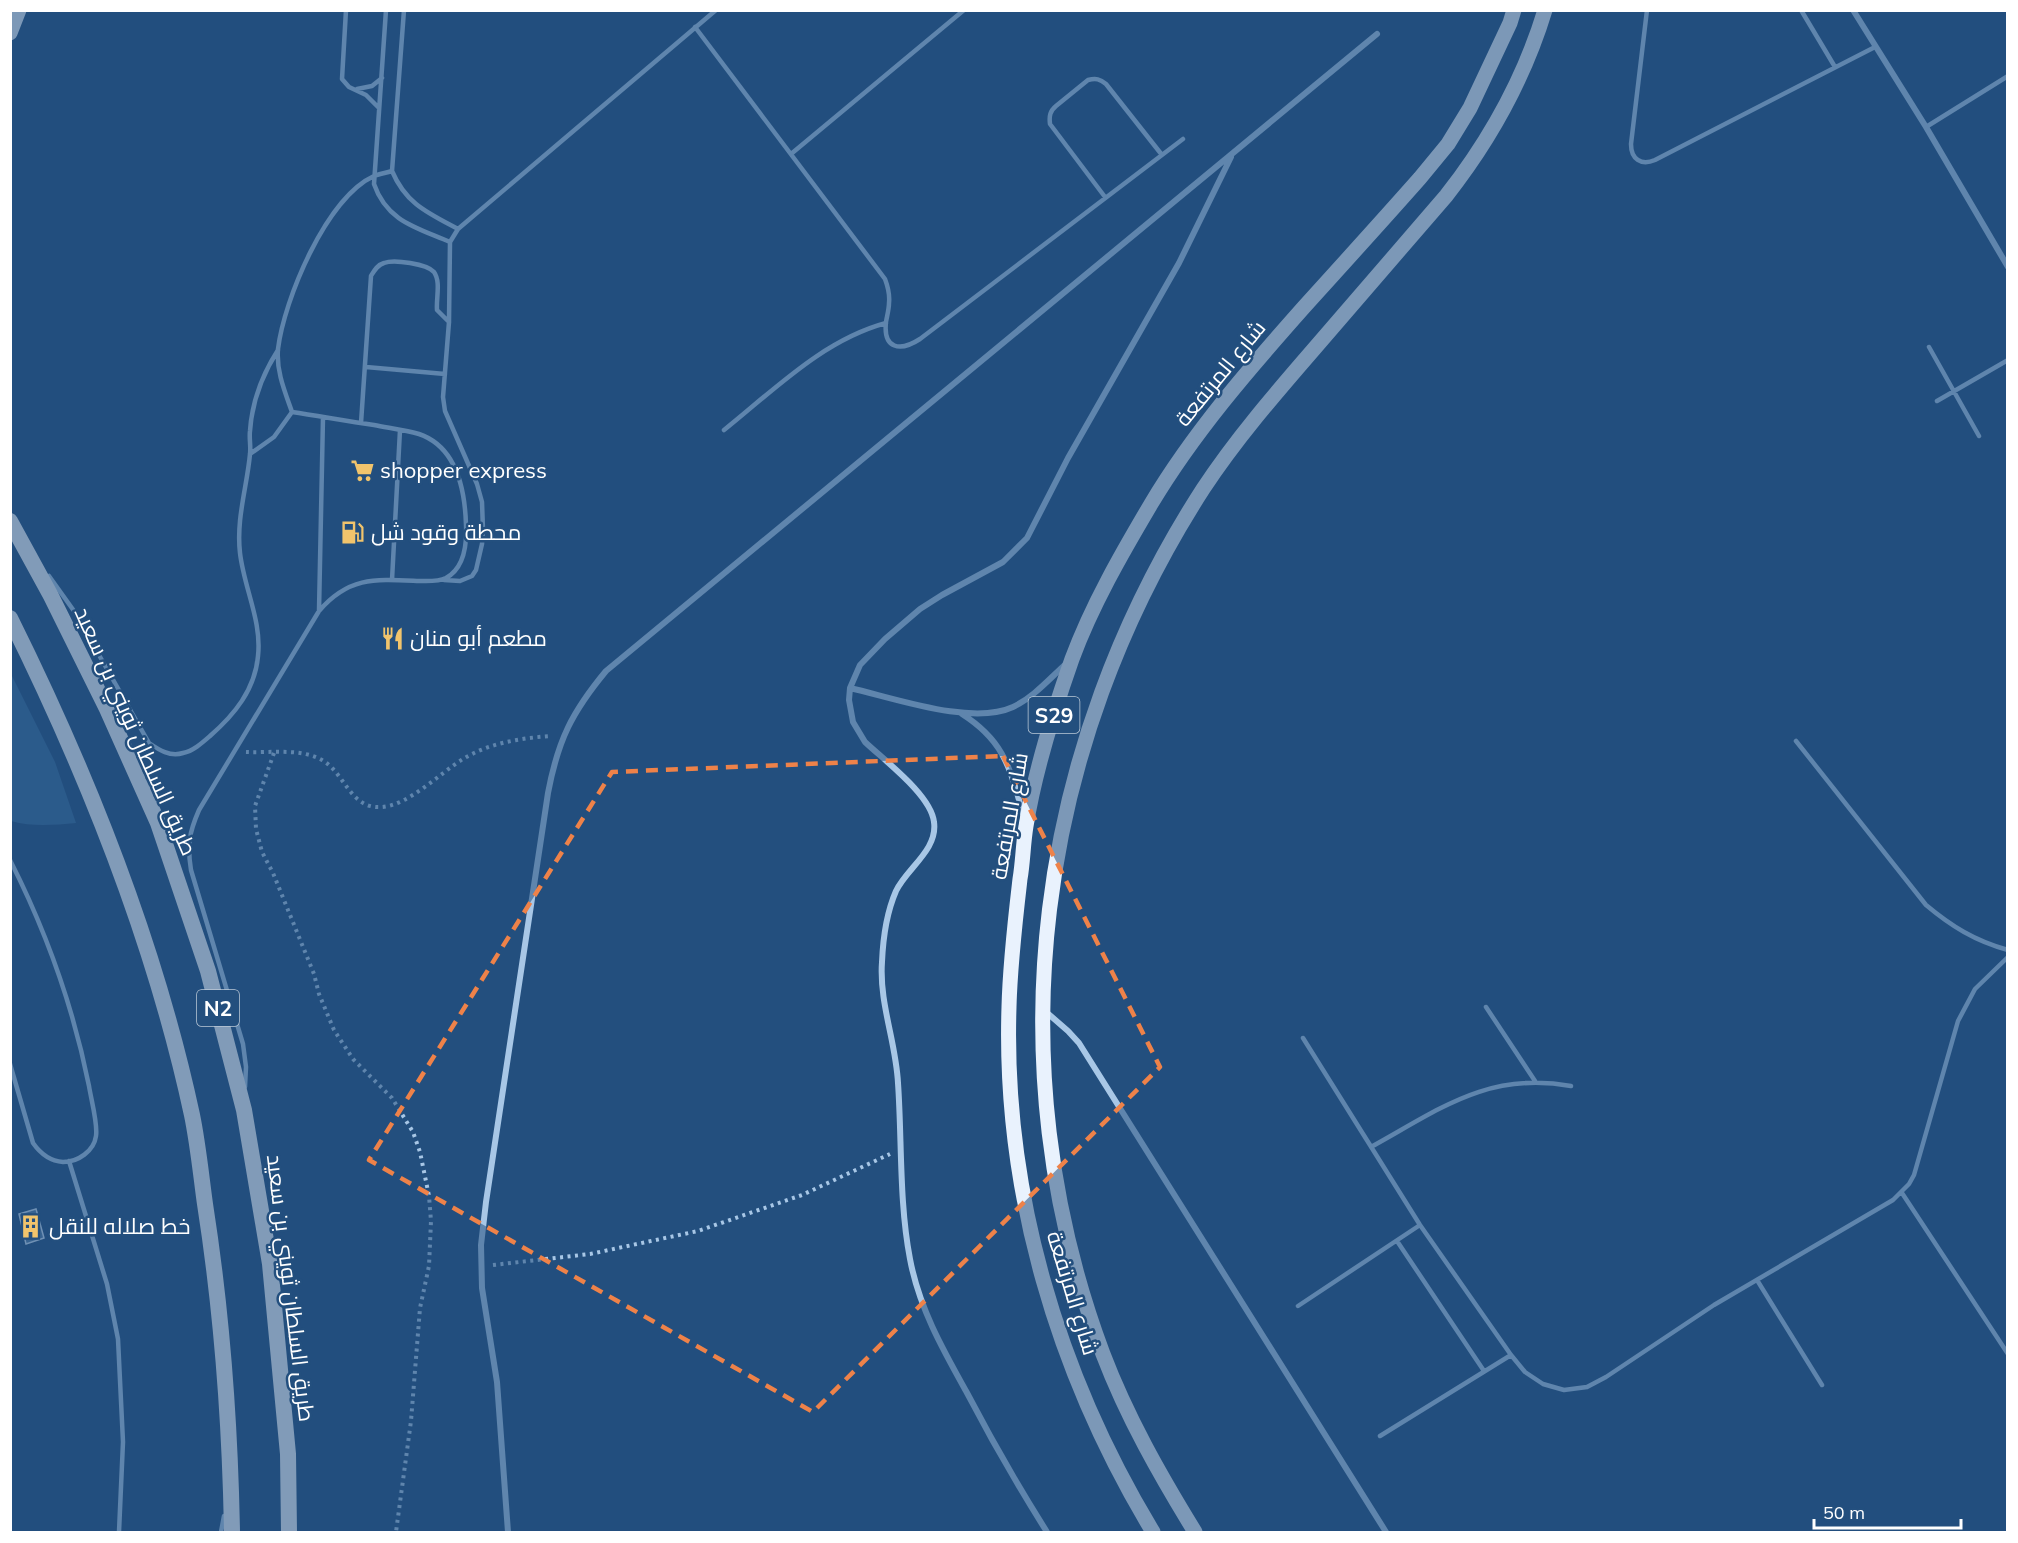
<svg xmlns="http://www.w3.org/2000/svg" width="2018" height="1543" viewBox="0 0 2018 1543" font-family="Mulish,Cairo,sans-serif">
<style>
.green{fill:#376a9c}
.building{fill:#507ca9;stroke:#cce0f5;stroke-width:1.5}
.lines{fill:none;stroke-linecap:round;stroke-linejoin:round}
.path{stroke:#a8c7e6;stroke-width:4;stroke-dasharray:3 4.5;stroke-linecap:butt}
.service{stroke:#a8c7e6;stroke-width:4.5}
.minor{stroke:#a8c7e6;stroke-width:6}
.primary{stroke:#e9f2fd;stroke-width:15}
.trunk{stroke:#f4f8fe;stroke-width:16}
.marked{fill:none;stroke:#ee8249;stroke-width:4.5;stroke-dasharray:12 8;stroke-linejoin:round}
.labels{text-anchor:middle;dominant-baseline:central;stroke-width:5;stroke-linejoin:round;paint-order:stroke}
.shield{fill:#234f7e;stroke:#bdcad8;stroke-width:1.5}
.shield-label{font-size:21px;font-weight:bold;fill:#fff}
.street-label{font-size:22px;fill:#fff;stroke:#234f7e}
.poi-label{font-size:22px;fill:#fff;stroke:#234f7e;text-anchor:start}
</style>
<rect width="100%" height="100%" fill="#234f7e"/>
<path class="green" d="M11,674L55,762L76,823C53,825 33,827 11,821Z"/>
<path class="building" d="M36,1209L44,1238L26,1244L19,1214Z"/>
<g class="lines">
<path class="path" d="M246,752C270,753 301,748 322,760C345,773 350,809 381,807C408,806 440,773 463,759C489,743 521,738 551,736
M274,753L255,806L256,829L262,852L273,873L314,974L319,994L334,1030L353,1059L392,1098L413,1132L420,1152L429,1196L431,1221L429,1266L420,1308L411,1421L396,1532
M493,1265L590,1254L698,1231L802,1195L890,1154"/>
<path class="service" d="M346,10L342,79L349,87L366,95L379,108
M386,10L374,184C387,222 418,228 450,242
M404,10L392,171C406,204 428,213 458,229
M1647,10L1631,144C1631,159 1641,166 1655,160L1875,47
M1801,10L1835,67
M695,27L885,279C888,287 890,294 889,303C889,309 887,316 886,322C883,349 900,352 920,339L1183,139
M357,89L372,86L382,78
M1926,127L2008,76
M791,154L964,10
M1105,197L1050,124C1049,116 1050,111 1056,106L1088,80C1096,78 1100,79 1106,84L1162,155
M1929,347L1979,436
M366,367L445,374
M1937,401L2008,360
M292,412C285,392 276,371 278,349C284,300 326,198 374,176C379,174 386,173 392,171
M361,423L371,276C374,271 377,265 384,263C394,259 427,264 434,272C441,282 436,298 437,310L449,322
M724,430C774,390 823,340 886,323
M250,454L274,437L292,412
M49,576L74,611L149,743C159,750 170,757 183,753C193,751 202,743 210,736C234,715 255,690 258,656C262,621 244,588 240,553C236,519 247,487 250,454C251,446 249,438 250,431C252,401 262,375 278,350
M392,580L400,430
M444,580L460,581L472,576L476,570L482,544L483,530L482,502L477,484L445,411L443,397L449,322L450,242L458,229L716,10
M319,611L323,417
M1796,741L1926,905C1951,926 1975,941 2008,950
M10,860C47,933 73,1006 89,1086C91,1099 98,1124 96,1136C94,1151 78,1162 63,1162C49,1161 40,1153 33,1143L10,1064
M1486,1007L1535,1081
M1303,1038L1420,1225L1511,1355L1525,1372L1543,1384L1564,1390L1587,1387L1606,1377L1714,1305L1893,1200L1909,1184L1914,1175L1958,1021L1975,989L2008,957
M245,1087L246,1067L243,1044L191,870C187,845 189,833 199,810L319,611C349,576 376,579 419,581C427,581 438,582 446,578C464,568 467,545 466,525C465,490 457,447 419,434C404,430 389,428 374,425C346,421 319,416 292,412
M1371,1147C1440,1109 1488,1071 1571,1086
M69,1161L107,1284L118,1339L123,1442L119,1532
M1902,1193L2008,1354
M1397,1241L1484,1371
M1757,1280L1822,1385
M1298,1306L1420,1225
M1380,1436L1511,1355
M221,1532L224,1516"/>
<path class="minor" d="M1853,10L1926,127L2008,267
M850,688C894,698 972,726 1013,707C1034,697 1050,678 1067,663
M962,714C1006,742 1010,770 1024,817
M1045,1011L1068,1031L1079,1043L1386,1532
M508,1532L497,1382L482,1288L481,1245L486,1202L548,793C558,740 572,712 606,671L1377,34
M1047,1532C1018,1486 991,1439 966,1391C942,1348 919,1307 910,1259C899,1202 902,1140 898,1083C896,1042 879,1003 882,962C883,938 886,914 896,891C907,868 938,850 934,822C931,795 885,761 865,742L853,722L849,700L850,688L860,665L885,639L920,609L942,595L1003,562L1027,538L1068,458L1179,263L1231,157"/>
<path class="primary" d="M10,33L19,10
M1153,1532C1058,1375 1003,1192 1009,1007C1010,964 1015,922 1020,879C1023,862 1023,844 1026,826C1035,770 1053,713 1072,659C1092,605 1122,553 1151,504C1194,432 1249,369 1304,307C1343,264 1382,221 1420,178L1448,144L1470,108L1510,23L1514,10
M1195,1532C1160,1475 1127,1417 1103,1354C994,1063 1036,748 1203,489C1236,439 1275,394 1314,349C1358,298 1402,247 1446,196C1490,140 1524,79 1545,10"/>
<path class="trunk" d="M10,521L51,596L107,709L158,823L208,971L244,1110L270,1264L288,1454L289,1532
M10,618C88,775 155,943 192,1115C198,1144 201,1175 205,1204C222,1313 230,1422 232,1532"/>
</g>
<path d="M0 0H2018V1543H0ZM1003,756L1160,1067L813,1412L369,1160L612,772Z" fill="#234f7e" fill-opacity=".55" fill-rule="evenodd"/>
<path class="marked" d="M1003,756L1160,1067L813,1412L369,1160L612,772Z"/>
<defs>
<symbol id="supermarket-bare" viewBox="-9 -9 18 18"><path d="M-6-5.5h2.5l.6 2H6L4.5 2H-2.5L-4.4-4H-6ZM-1.5 3.2a1.3 1.3 0 1 0 .1 0ZM3 3.2a1.3 1.3 0 1 0 .1 0Z" fill="#f1c46c" stroke="#234f7e" stroke-width="2.5" paint-order="stroke"/></symbol>
<symbol id="fuel-bare" viewBox="-9 -9 18 18"><path d="M-5.5-6h7V0h2V4h1.3V-2.5L3-4.5l.8-.8L6-3V5H2.5V1h-1V6h-7ZM-4.2-4.7v3.2H.2V-4.7Z" fill="#f1c46c" stroke="#234f7e" stroke-width="2.5" paint-order="stroke"/></symbol>
<symbol id="restaurant-bare" viewBox="-9 -9 18 18"><path d="M-5-6h1v4h1v-4h1v4h1v-4h1v5L-1.5 .5V6h-2V.5L-5-1ZM5-6V6H3V1.5H1.5Q1.5-4 5-6Z" fill="#f1c46c" stroke="#234f7e" stroke-width="2.5" paint-order="stroke"/></symbol>
<symbol id="building-bare" viewBox="-9 -9 18 18"><path d="M-4-6H4V6H1V3H-1V6H-4ZM-2.5-4.3h1.7v1.8h-1.7ZM.8-4.3h1.7v1.8H.8ZM-2.5-1h1.7V.8h-1.7ZM.8-1h1.7V.8H.8Z" fill="#f1c46c" stroke="#234f7e" stroke-width="2.5" paint-order="stroke"/></symbol>
</defs>
<g fill-rule="evenodd">
<use href="#supermarket-bare" x="346" y="454" width="33" height="33"/>
<use href="#fuel-bare" x="336" y="516" width="33" height="33"/>
<use href="#restaurant-bare" x="376" y="622" width="33" height="33"/>
<use href="#building-bare" x="14" y="1210" width="33" height="33"/>
</g>
<g class="labels">
<g class="shield">
<rect x="1028.5" y="697" width="51" height="36" rx="4.5"/>
<rect x="197" y="990" width="42" height="36" rx="4.5"/>
</g>
<g class="shield-label">
<text x="1054" y="715">S29</text>
<text x="218" y="1008">N2</text>
</g>
<g class="street-label">
<text transform="translate(1220 373) rotate(-51)">شارع المرتفعة</text>
<text transform="translate(136 731) rotate(66)">طريق السلطان ثويني بن سعيد</text>
<text transform="translate(1009 816) rotate(-80)">شارع المرتفعة</text>
<text transform="translate(291 1288) rotate(83)">طريق السلطان ثويني بن سعيد</text>
<text transform="translate(1073 1293) rotate(73)">شارع المرتفعة</text>
</g>
<g class="poi-label">
<text x="380" y="470">shopper express</text>
<text x="371" y="532">محطة وقود شل</text>
<text x="410" y="638">مطعم أبو منان</text>
<text x="49" y="1226">خط صلاله للنقل</text>
</g>
</g>
<rect width="2018" height="1543" fill="none" stroke="#ffffff" stroke-width="24"/>
<path d="M1814 1519v9h147v-9" fill="none" stroke="#ffffff" stroke-width="3"/>
<text x="1823" y="1519" font-size="18" fill="#ffffff" stroke="#234f7e" stroke-width="4.5" paint-order="stroke">50 m</text>
</svg>
